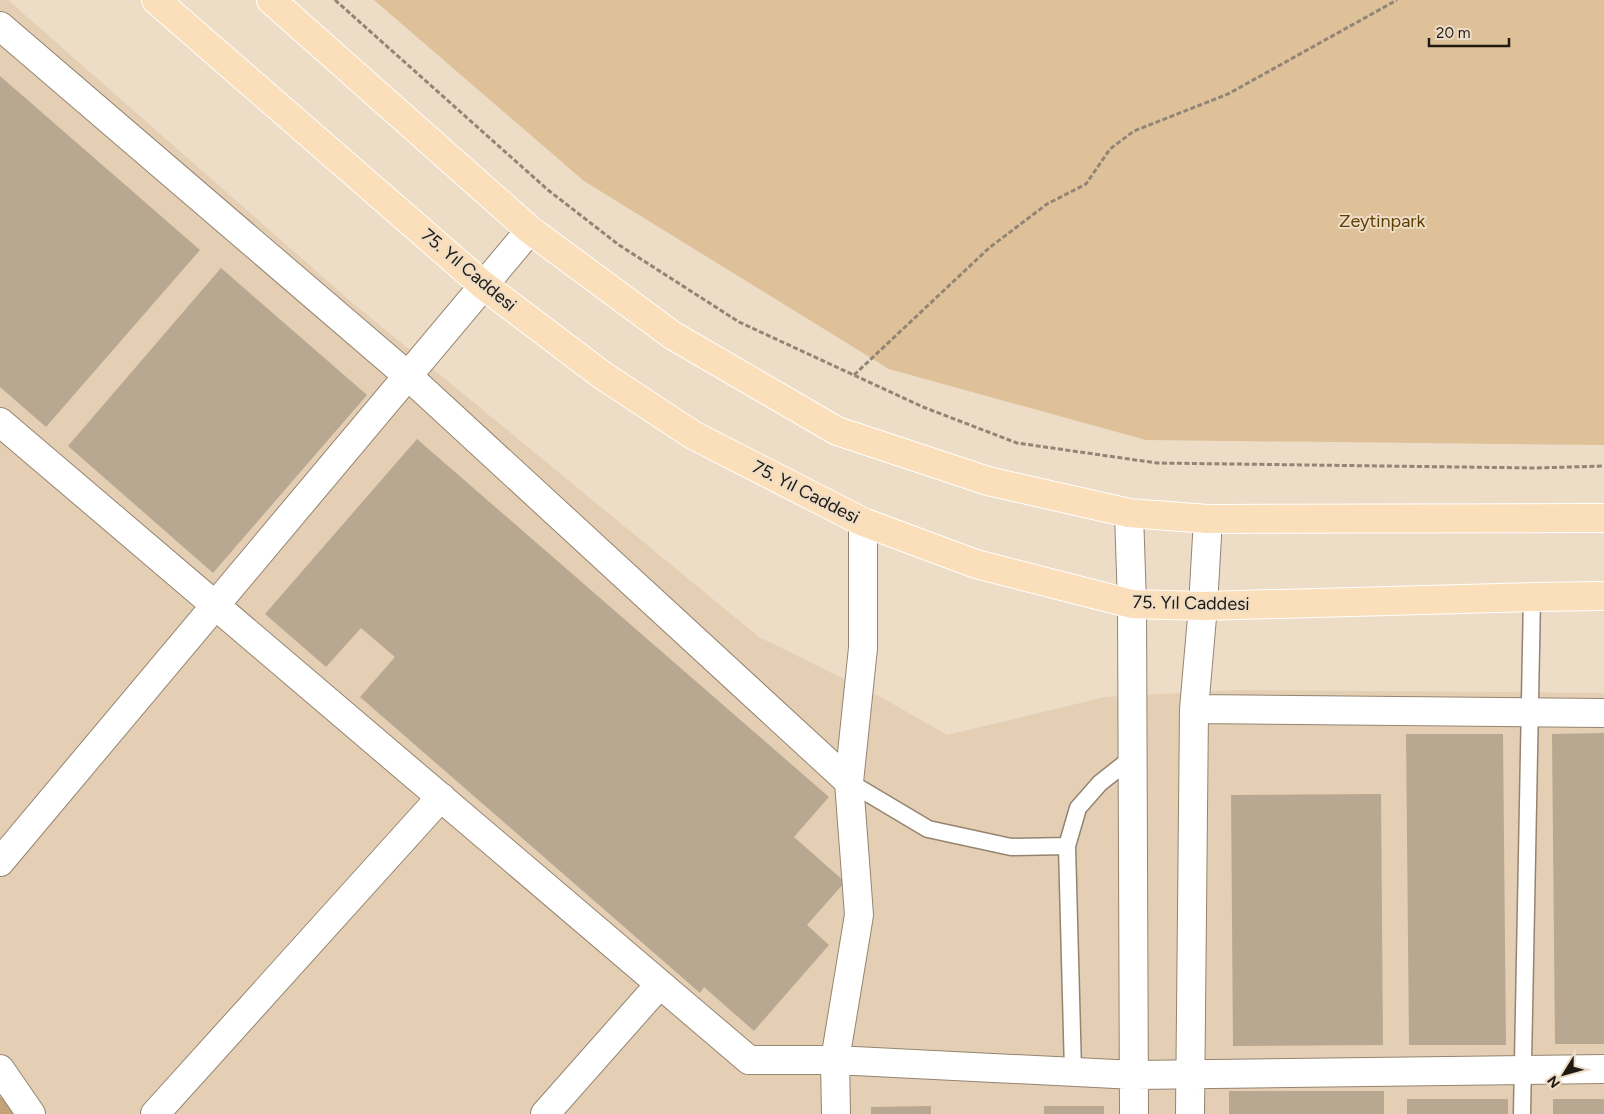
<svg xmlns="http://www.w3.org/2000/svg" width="1604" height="1114" viewBox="0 0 1604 1114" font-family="Figtree,sans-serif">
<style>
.built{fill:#e5cfb4}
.green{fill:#dec099}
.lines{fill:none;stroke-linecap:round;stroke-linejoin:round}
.canal{stroke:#c3a276;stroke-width:28}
.building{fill:#b8a892}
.lane-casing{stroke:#948470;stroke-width:19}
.street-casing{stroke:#948470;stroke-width:30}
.primary-casing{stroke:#fff;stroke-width:30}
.path{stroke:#928576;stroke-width:3;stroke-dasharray:5 2.5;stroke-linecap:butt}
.lane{stroke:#fff;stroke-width:16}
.street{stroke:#fff;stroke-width:28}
.primary{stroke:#fadfba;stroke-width:28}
.labels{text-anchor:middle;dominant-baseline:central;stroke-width:4;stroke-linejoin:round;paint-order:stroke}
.park-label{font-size:18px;fill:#5f3e03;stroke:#eddcc6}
.street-label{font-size:18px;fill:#201a12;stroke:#eddcc6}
</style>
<rect width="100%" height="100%" fill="#eddcc6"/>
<path class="built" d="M0,0H8L349,300L759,637L888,701L947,735L1105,697L1239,690L1604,693V1114H0Z"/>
<path class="green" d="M374,0H1604V445L1146,440L889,369L584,181Z"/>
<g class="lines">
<path class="canal" d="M0,1111L2,1114"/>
</g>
<path class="building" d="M0,76L200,250L46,427L0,387Z
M221,268L367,395L213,573L68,446Z
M417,439L829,797L794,837L845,882L807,925L829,945L754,1031L704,987L700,993L360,697L395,657L361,628L326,667L265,614Z
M1604,733V1044H1555L1552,734Z
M1406,734H1503L1506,1045H1409Z
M1381,794L1383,1045L1233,1046L1231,795Z
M1229,1091H1384V1114H1229Z
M1407,1099H1508V1114H1407Z
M1553,1099H1604V1114H1553Z
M931,1106V1114H871V1107Z
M1044,1106H1104V1114H1044Z"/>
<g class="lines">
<defs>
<path id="lane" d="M849,782L928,829L1011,847L1067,846L1078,808L1100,783L1133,757
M1067,846L1073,1071
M1522,1114L1532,597"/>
<path id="street" d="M0,26L408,376L849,782
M0,422L749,1060H835L1135,1075L1604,1069
M1129,513L1132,604L1134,1114
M1194,709L1604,713
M0,862L530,230
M0,1069L31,1114
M155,1114L441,797
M545,1114L660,984
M836,1114L835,1060L859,915L849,782L863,648V522
M1190,1114L1194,709L1203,606L1208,519"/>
<path id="primary" d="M156,0L483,285L602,375L693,435L863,522L976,564L1132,604L1203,606L1532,597L1604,596
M271,0L530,230L672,335L837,431L988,481L1129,513L1208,519L1604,518"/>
</defs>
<use href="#lane" class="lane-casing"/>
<use href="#street" class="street-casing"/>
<use href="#primary" class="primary-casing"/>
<path class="path" d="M335,0L548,190L619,245L739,322L923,407L1017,443L1157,463L1536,468L1604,466
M854,375L989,248L1047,204L1086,184L1110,149L1134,131L1228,94L1397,0"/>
<use href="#lane" class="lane"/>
<use href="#street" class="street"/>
<use href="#primary" class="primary"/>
</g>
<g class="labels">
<g class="park-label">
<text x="1382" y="221">Zeytinpark</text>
</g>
<g class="street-label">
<text transform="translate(469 270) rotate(40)">75. Yıl Caddesi</text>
<text transform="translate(806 492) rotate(27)">75. Yıl Caddesi</text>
<text transform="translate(1191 603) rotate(1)">75. Yıl Caddesi</text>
</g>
</g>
<g transform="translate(1564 1074) rotate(233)" stroke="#eddcc6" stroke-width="4" paint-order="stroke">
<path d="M0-4L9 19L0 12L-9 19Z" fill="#201a12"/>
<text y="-8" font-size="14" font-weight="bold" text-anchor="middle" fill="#201a12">N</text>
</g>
<path d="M1429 38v8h80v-8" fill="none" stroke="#201a12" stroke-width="2.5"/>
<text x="1436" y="38" font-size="15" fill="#201a12" stroke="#eddcc6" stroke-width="4" paint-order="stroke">20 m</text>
</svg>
